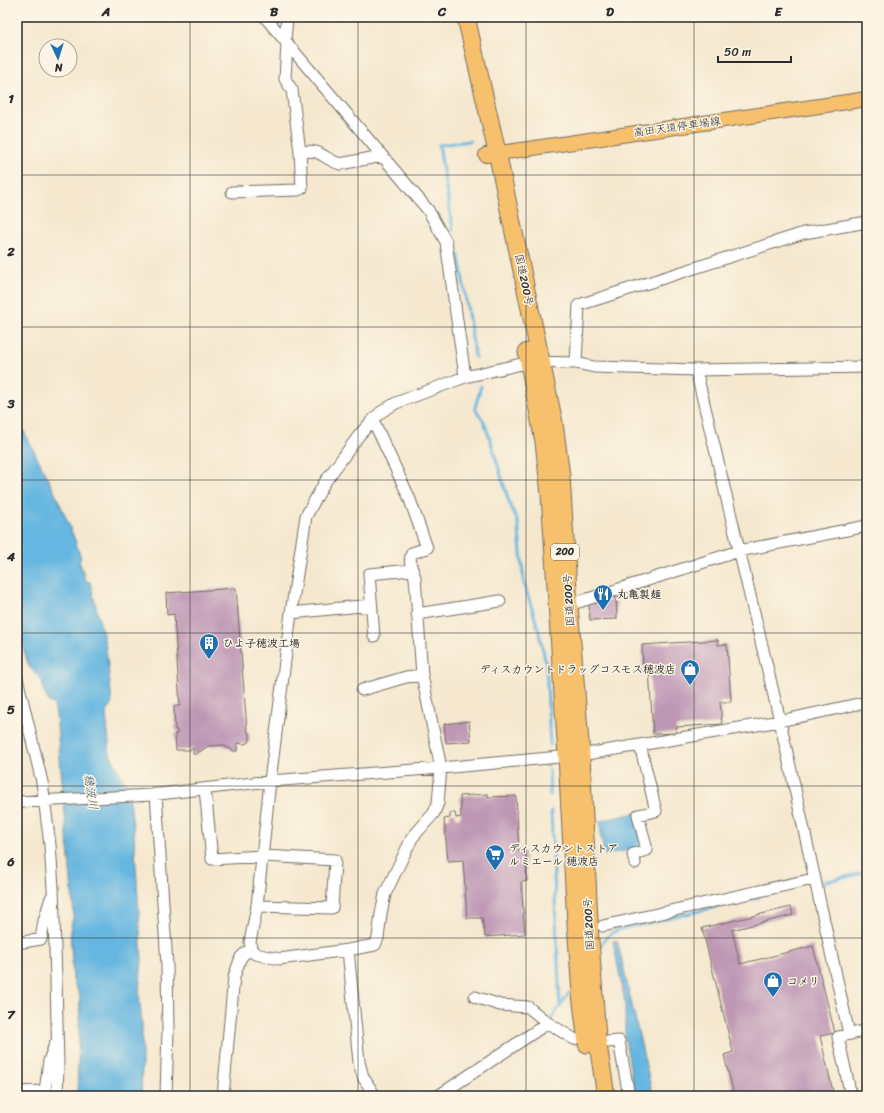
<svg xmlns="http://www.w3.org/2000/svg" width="884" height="1113" viewBox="0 0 884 1113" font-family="Sriracha,'Klee One',sans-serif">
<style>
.water{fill:#65b6e0;stroke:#487086}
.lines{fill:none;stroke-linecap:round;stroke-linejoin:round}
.stream{stroke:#65b6e0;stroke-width:3}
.building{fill:#be97b5}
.minor-casing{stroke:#726d64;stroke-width:13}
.major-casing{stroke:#726d64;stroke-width:16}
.highway-casing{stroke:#726d64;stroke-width:19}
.minor{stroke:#fff;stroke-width:11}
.major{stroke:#f7c06c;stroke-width:14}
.highway{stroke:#f7c06c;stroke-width:17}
.grid{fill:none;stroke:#2b2b2b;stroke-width:1;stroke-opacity:0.55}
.labels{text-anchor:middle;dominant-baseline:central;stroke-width:3;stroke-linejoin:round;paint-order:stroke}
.shield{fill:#fcf5e5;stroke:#6a6863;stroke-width:1}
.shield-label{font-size:10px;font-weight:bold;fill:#2b2b2b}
.street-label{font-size:11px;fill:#2b2b2b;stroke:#fcf5e5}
.poi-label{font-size:11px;font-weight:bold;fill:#2b2b2b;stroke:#fcf5e5;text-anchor:start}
.water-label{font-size:12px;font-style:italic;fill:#3f5c6a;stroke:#fcf5e5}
.neatline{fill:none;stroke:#2b2b2b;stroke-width:1.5}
.grid-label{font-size:13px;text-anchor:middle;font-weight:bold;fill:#2b2b2b}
</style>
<rect width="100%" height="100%" fill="#fcf5e5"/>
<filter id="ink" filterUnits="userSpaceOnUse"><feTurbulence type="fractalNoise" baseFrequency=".025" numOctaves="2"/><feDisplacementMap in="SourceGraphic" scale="8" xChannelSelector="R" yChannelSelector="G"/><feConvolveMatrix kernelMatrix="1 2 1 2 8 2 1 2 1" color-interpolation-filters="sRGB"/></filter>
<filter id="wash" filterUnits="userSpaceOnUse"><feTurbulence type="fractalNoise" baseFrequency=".012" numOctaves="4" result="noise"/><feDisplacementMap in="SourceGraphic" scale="16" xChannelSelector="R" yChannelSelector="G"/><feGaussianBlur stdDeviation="0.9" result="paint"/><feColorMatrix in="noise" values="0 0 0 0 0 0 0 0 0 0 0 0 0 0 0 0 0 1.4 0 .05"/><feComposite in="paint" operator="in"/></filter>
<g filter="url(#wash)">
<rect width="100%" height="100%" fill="#f5e8cf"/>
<path class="water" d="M17,418C40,464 66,509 81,558L79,561L86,581L90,582L106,647L112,703L106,714L110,754L123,780L128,785L134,834L142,961L139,992L142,1026V1067L141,1096H77L80,997L73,980L70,930L74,914L56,715L54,705L49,702L43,689V683L40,678L29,667L17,627Z
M635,813L643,847L605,855L601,838L600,821Z
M617,940L653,1096H635L625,1038V1002L613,941Z"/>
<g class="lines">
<path class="stream" d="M453,230L439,145L470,141
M459,255L475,357
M481,386L475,408L484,422L490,439L509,502L518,522L524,583L538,628L546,664L550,745
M549,770L550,795
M551,811L560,1007
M823,882L867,872
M598,949C604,940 608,934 618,930L759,897
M550,1021L569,993"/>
</g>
<g id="blocks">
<path class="building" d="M236,588L247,730L250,735V741L245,744L237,743V751H234L223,745L208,746L196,754H193V748L190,750H176L175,734H177V730H175L174,706H180L174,614L167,615L166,593Z
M610,597H616L617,619L590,620L589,603H598V599H601V602L610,601Z
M718,640V645L727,644L731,702H720L722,724L676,727V733L653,734L649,669L643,670L642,645Z
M469,721L471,741L446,743L444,724Z
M488,794V797L516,796L519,852H525L527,881L521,882L525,934L485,937L482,918H467L463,860L448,861L444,819L450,818V813H455L456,818L461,817L460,796Z
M791,907L793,915L732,930L740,964L813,946L835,1033L820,1036L834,1096H740L739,1094L734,1095L724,1055L733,1052L702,928Z"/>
</g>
</g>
<g filter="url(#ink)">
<use href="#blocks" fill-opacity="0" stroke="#726d64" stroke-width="1"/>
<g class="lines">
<defs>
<path id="minor" d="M265,17L428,210L446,242L465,377
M285,41L287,17
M287,43L285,79L292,90L300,152
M232,192L298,190L302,188L300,152C323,148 322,159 340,164L382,156
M576,363L579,305L804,233L867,222
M696,370L780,721L849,1034
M563,605H569L739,551L867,526
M291,613L371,605
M417,614L500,601
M374,636L369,574L412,570
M17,678L42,782L50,845L53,888L56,979L58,1066L57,1096
M362,690L406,677L422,675
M205,789L212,859L263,856L335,860L332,908L257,906
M156,794L167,965L168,1030L166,1096
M17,802L151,795L270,781L441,768L581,755L780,721L867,702
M635,863L633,854L647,850L638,815L656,811L640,745
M603,926L813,879
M17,943L41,939L44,921L51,898
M348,950L375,945L378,938L381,914L385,894L412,838L434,813L438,803L441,768L422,675L415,577C412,570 408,561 412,553L427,548L409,497L373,420
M475,997L500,1005L528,1007L548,1023
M608,1042L619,1041L629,1096
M17,1092L45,1091L49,1061L55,1044
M223,1096L234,977L241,957L251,948
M375,1096L363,1077L359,1062L348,950L279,959L255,954L251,948L250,942L257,906L270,781L291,613L306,516L325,482L360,434L373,420L381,412L396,403L465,377L530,362L576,363L594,367L696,370L867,367
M438,1096L548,1023L574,1039
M851,1096L838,1037L867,1030"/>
<path id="major" d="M486,155L867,99"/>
<path id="highway" d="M466,17L497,152L554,423L561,476L569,605L581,755L590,940L597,1038L606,1096
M527,352L544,442L550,495L567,756L576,923L581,994L587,1044"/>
</defs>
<use href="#minor" class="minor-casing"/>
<use href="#major" class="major-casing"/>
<use href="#highway" class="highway-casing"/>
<use href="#minor" class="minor"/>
<use href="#major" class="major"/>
<use href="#highway" class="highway"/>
</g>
</g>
<path class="grid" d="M190,17V1096M358,17V1096M526,17V1096M694,17V1096M17,175H867M17,327H867M17,480H867M17,633H867M17,786H867M17,938H867"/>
<defs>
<symbol id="restaurant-pin" viewBox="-11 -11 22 30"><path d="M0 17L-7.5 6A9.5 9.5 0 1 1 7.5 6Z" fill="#1f6fb2" stroke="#fcf5e5"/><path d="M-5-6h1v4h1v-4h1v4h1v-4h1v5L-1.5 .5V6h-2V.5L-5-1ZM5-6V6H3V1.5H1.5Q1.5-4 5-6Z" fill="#fff"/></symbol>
<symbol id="building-pin" viewBox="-11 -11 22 30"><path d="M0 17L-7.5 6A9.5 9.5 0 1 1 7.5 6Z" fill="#1f6fb2" stroke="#fcf5e5"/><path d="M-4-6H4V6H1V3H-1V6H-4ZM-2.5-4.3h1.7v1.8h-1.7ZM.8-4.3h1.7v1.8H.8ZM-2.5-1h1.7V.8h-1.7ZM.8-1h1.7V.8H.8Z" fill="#fff"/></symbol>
<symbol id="shop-pin" viewBox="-11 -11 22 30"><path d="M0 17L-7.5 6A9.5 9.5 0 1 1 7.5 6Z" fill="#1f6fb2" stroke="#fcf5e5"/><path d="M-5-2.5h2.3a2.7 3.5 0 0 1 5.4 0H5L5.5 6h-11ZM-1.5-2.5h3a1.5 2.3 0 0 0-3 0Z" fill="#fff"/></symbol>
<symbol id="supermarket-pin" viewBox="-11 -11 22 30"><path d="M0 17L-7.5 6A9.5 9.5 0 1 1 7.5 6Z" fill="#1f6fb2" stroke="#fcf5e5"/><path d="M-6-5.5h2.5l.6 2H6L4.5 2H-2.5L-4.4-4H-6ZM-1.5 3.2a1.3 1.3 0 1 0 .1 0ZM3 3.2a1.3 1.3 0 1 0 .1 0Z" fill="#fff"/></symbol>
</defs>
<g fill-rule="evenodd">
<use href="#restaurant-pin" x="592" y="583" width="22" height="30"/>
<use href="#building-pin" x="198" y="632" width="22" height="30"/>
<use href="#shop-pin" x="679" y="658" width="22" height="30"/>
<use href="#supermarket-pin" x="484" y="843" width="22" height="30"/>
<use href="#shop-pin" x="762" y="970" width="22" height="30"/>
</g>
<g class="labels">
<rect class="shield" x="551" y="544" width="28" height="16" rx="3"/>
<g class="shield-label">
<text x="565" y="552">200</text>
</g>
<g class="street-label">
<text transform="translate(677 127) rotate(-8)">高田天道停車場線</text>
<text transform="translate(524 280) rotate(78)">国道200号</text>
<text transform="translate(569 600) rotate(-94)">国道200号</text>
<text transform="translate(589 924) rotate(-93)">国道200号</text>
</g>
<g class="poi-label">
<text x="617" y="594">丸亀製麺</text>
<text x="223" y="643">ひよ子穂波工場</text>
<text x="676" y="669" text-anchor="end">ディスカウントドラッグコスモス穂波店</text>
<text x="509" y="848">ディスカウントストア<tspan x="509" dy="13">ルミエール 穂波店</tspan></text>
<text x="787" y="981">コメリ</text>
</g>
<g class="water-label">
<text transform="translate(91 792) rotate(81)">穂波川</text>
</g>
</g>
<rect width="884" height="1113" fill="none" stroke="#fcf5e5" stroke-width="44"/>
<g transform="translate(58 58) rotate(176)"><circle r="19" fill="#fcf5e5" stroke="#a8a49b"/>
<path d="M0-3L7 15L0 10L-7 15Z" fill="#1f6fb2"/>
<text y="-6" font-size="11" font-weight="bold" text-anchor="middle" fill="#2b2b2b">N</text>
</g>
<path d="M718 56v6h73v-6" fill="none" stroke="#2b2b2b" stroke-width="2"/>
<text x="724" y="56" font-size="12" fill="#2b2b2b" stroke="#fcf5e5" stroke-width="3" paint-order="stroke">50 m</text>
<rect x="22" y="22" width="840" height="1069" class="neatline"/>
<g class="grid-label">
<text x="106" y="16">A</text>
<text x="274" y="16">B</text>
<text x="442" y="16">C</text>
<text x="610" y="16">D</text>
<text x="778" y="16">E</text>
<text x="11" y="103">1</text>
<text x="11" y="256">2</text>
<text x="11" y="408">3</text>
<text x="11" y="561">4</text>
<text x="11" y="714">5</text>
<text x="11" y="866">6</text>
<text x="11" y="1019">7</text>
</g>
</svg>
